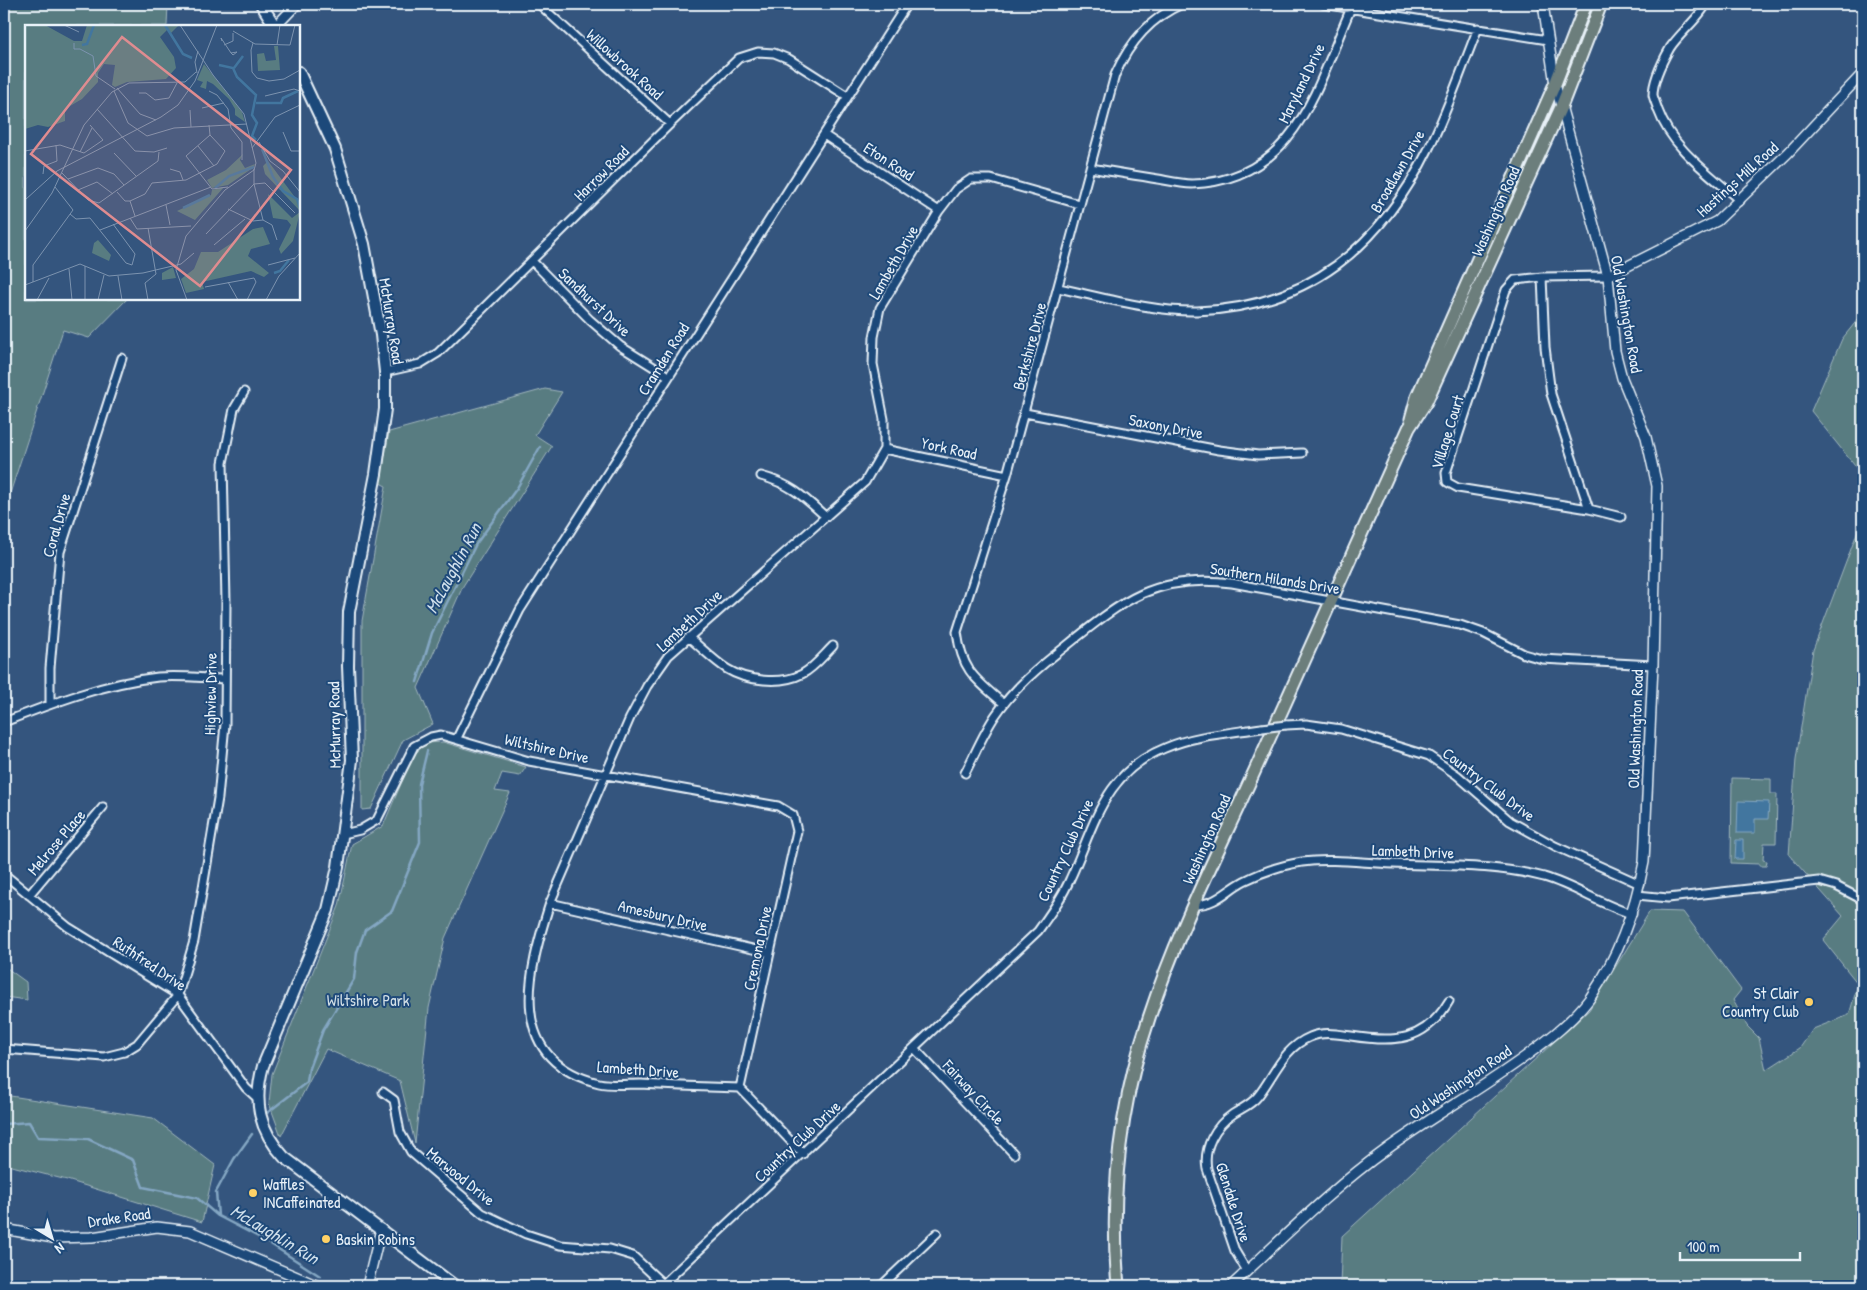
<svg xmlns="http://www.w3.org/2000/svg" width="1867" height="1290" viewBox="0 0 1867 1290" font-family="'Patrick Hand',sans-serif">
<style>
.green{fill:#587c81;stroke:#a0b6bc}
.water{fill:#42769f;stroke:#84a7c3}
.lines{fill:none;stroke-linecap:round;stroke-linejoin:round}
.stream{stroke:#84a7c3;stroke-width:2.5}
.minor-casing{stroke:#e8f1f8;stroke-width:11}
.tertiary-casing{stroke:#e8f1f8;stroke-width:12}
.secondary-casing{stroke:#e8f1f8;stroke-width:14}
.primary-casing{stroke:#e8f1f8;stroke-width:15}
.minor{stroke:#1f4a7a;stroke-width:7}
.tertiary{stroke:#1f4a7a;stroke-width:9}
.secondary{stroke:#1f4a7a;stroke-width:10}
.primary{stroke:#6c7e7c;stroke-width:11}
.minor-bridge-casing{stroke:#e8f1f8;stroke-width:11;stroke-linecap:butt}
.minor-bridge{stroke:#1f4a7a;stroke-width:7}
.poi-dot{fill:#ffd166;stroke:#1f4a7a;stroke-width:2}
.labels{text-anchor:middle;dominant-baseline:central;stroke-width:4;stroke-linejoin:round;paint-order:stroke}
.street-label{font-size:16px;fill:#e8f1f8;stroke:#1f4a7a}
.poi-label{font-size:16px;fill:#e8f1f8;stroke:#1f4a7a;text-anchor:start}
.park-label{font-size:16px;fill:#d2dfe6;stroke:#1f4a7a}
.water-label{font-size:18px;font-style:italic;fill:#cfdfeb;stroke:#1f4a7a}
.inset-river{fill:none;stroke:#42769f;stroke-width:2.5}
.inset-road{fill:none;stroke:#7c93af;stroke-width:1}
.view{fill:#df8c90;fill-opacity:0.15;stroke:#df8c90;stroke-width:2.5}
.inset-edge{fill:none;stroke:#e8f1f8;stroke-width:2.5}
</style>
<rect width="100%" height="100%" fill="#34557e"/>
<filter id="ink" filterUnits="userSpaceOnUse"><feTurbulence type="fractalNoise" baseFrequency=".02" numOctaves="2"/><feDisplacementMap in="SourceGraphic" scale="10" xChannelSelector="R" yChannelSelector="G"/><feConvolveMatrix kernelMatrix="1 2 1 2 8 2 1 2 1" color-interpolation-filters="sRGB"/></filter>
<g filter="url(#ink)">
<path class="green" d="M4,4H168L167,26H26V299H127L89,338L63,330L4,512V52L10,44L4,39Z
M1863,313V476L1811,411L1842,339Z
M545,389L562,392L535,435L552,446L463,586L418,688L433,724L403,740L371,809L362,810V621L386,486L380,483L389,432Z
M1863,517V1286H1340L1342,1236L1589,1010L1650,911L1683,912L1741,990L1733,1000L1747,1026L1759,1038L1766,1070L1800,1048L1813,1029L1849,1015L1858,984L1823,940L1843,916L1789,855L1796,759L1813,650Z
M443,742L526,767L520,776L502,773L495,791L510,793L445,938L429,1008L415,1143L400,1081L326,1049L281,1136L269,1103L272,1074L339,906L352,844L383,826L413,756L426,743Z
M1732,778L1771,779V794H1777L1776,843H1764L1763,860L1767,861L1766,866H1759V864L1731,863Z
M4,966L26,982L27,1000L4,997Z
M4,1095L153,1118L215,1165L202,1222L67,1180L4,1164Z"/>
<path class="water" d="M1738,801L1769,802L1768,819H1755V833H1737Z
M1736,840H1743V859H1735Z"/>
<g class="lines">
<path class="stream" d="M417,682L432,633L476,544L517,488L540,447
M267,1113L307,1082L309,1068L323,1030L354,979L357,952L365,930L392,911L420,842L419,784L427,751
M4,1124L29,1122L38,1137L88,1139L133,1160L143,1187L197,1198L218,1216L266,1241L320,1276
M218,1216L216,1192L234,1159L252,1134"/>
<defs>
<path id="minor" d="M539,4L670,124
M1323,4L1548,40
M1706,4C1702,15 1678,35 1670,48C1662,62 1653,80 1653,95C1654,100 1657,106 1658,110C1672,149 1710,174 1740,201
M824,135L939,211
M1090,168C1113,172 1135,175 1158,179C1169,181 1181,184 1192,184C1296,180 1316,88 1351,8
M532,261L590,320L620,346L668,376
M1608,276L1542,277L1515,280L1506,290L1446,473L1447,482L1458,488L1589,509L1621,517
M1542,277L1545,347L1551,394L1589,509
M1058,288C1101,297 1154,312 1197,311C1309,307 1381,246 1429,148C1448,110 1462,68 1478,28
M385,372L420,364L438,353L670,124L739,58L758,52L774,53L789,59L847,96
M1025,413L1219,450L1258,455L1302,453
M884,449L1007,475
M761,476C791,484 804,497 826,517
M688,637C701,647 713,660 727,669C746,681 781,685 802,674C814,668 823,656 833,646
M50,704V668L60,552L122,358
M1004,704C975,679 962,671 957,632L1007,475L1115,75C1129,43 1150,18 1182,4
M4,722C53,703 105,683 158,677C179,675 203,678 224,679
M1286,725L1306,724L1341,729L1429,756L1457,775L1510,821L1555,846L1640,884
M457,738L520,610L907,4
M965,773C975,754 983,734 995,716C1014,688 1039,667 1065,647C1121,602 1155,573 1232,583L1460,625L1483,633L1524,654L1542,659L1653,665
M343,834L360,830L377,820L414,746L431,737L441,735L529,761L778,806L793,815L797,831L740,1088
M4,874L68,927L178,995L246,1088L257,1098
M29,895L103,807
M1637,895L1668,898L1819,881L1836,886L1863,900
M550,903L770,953
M1194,905C1218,904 1225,891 1244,881C1262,872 1282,865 1302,862C1332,858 1363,863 1393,864C1443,866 1495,864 1544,877C1575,886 1601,905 1632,914
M4,1049L104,1057L124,1052L137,1044L178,995L194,941L218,798L225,724L226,602L223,463L234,409L244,392
M915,1049L1014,1154
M383,1092L394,1100L400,1132L411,1152L482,1213L526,1234L560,1245L610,1249L633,1256L665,1286
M803,1154L740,1088C707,1087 674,1086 641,1084C628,1084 612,1086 599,1083C504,1060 528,972 550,903L630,718L647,686L668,656L865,482L884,449V419L873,364L874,337L880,308L939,211L956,189L971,179H991L1079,204
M1247,1271L1235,1251L1207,1169C1203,1148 1215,1126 1233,1114C1242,1108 1251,1105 1258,1096C1274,1076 1283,1048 1310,1037C1323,1031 1337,1034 1351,1036C1394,1043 1425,1042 1449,1001
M661,1286L1038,931C1050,914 1062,898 1070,879C1095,825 1103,773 1165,748C1195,735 1230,733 1262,728
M881,1286L937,1233"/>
<path id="tertiary" d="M276,26L297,4
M1608,276L1717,221L1788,153L1863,73
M4,1229L53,1238L92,1237L157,1227L190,1231L318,1286
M367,1286L381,1229
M1231,1286C1282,1239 1331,1189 1387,1149C1433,1116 1481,1089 1526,1056C1549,1039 1573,1021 1590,998C1618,957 1635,910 1644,862L1653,665L1657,486L1646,437L1622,378L1615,351L1608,276L1555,84L1543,4"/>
<path id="secondary" d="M261,4L275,26
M299,72L335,149L364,244L381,335L385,372V409L376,474L349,612L348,666L352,760L338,867L328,910L263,1066C253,1102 259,1130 284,1157L455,1286"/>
<path id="primary" d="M1411,419L1417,397L1555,84L1586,4
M1118,1286C1110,1196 1120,1104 1149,1018C1177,932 1219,850 1256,768C1307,655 1358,541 1409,428L1426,402L1561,107L1601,4"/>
</defs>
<use href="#minor" class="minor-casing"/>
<use href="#tertiary" class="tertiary-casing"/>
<use href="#secondary" class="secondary-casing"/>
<use href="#primary" class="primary-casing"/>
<use href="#minor" class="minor"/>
<use href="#tertiary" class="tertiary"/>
<use href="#secondary" class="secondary"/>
<use href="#primary" class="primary"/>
<defs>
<path id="minor-bridge" d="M1262,728L1286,725"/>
</defs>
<use href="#minor-bridge" class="minor-bridge-casing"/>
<use href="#minor-bridge" class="minor-bridge"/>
</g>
</g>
<g class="poi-dot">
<circle cx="1809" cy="1002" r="5"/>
<circle cx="253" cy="1193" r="5"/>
<circle cx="326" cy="1239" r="5"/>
</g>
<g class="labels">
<g class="street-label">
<text transform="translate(625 64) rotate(42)">Willowbrook Road</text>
<text transform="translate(1301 83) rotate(-64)">Maryland Drive</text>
<text transform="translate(889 161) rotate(33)">Eton Road</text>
<text transform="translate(1397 171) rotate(-60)">Broadlawn Drive</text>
<text transform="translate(601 173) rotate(-45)">Harrow Road</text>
<text transform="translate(1737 179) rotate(-42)">Hastings Mill Road</text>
<text transform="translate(1495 211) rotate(-66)">Washington Road</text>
<text transform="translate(893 262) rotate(-60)">Lambeth Drive</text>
<text transform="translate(595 302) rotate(43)">Sandhurst Drive</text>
<text transform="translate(1627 314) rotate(80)">Old Washington Road</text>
<text transform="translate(392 321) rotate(81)">McMurray Road</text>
<text transform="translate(1029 346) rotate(-75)">Berkshire Drive</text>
<text transform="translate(663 359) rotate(-58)">Cramden Road</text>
<text transform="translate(1166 426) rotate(11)">Saxony Drive</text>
<text transform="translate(1447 432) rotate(-73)">Village Court</text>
<text transform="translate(949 448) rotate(12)">York Road</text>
<text transform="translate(56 525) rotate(-74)">Coral Drive</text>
<text transform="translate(1275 578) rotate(9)">Southern Hilands Drive</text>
<text transform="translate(689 620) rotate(-43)">Lambeth Drive</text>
<text transform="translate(210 694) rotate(-89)">Highview Drive</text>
<text transform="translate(334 725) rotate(-91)">McMurray Road</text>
<text transform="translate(1635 729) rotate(-88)">Old Washington Road</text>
<text transform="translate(547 748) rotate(13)">Wiltshire Drive</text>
<text transform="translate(1489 784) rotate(37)">Country Club Drive</text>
<text transform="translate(1206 839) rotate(-66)">Washington Road</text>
<text transform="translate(56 842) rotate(-50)">Melrose Place</text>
<text transform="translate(1065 850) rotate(-65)">Country Club Drive</text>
<text transform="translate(1413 851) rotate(2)">Lambeth Drive</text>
<text transform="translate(663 915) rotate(13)">Amesbury Drive</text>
<text transform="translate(757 948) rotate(-78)">Cremona Drive</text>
<text transform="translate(150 963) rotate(34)">Ruthfred Drive</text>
<text transform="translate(638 1069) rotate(4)">Lambeth Drive</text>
<text transform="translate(1460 1082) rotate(-34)">Old Washington Road</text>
<text transform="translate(974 1092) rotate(47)">Fairway Circle</text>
<text transform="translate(797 1141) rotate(-43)">Country Club Drive</text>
<text transform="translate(461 1176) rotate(39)">Marwood Drive</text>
<text transform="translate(1234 1202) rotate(72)">Glendale Drive</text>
<text transform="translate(119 1217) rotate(-8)">Drake Road</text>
</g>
<g class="poi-label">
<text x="1799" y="993" text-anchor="end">St Clair<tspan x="1799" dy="18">Country Club</tspan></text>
<text x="263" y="1184">Waffles<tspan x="263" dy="18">INCaffeinated</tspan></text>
<text x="336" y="1239">Baskin Robins</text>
</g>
<g class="park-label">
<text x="368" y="1000">Wiltshire Park</text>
</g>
<g class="water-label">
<text transform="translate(453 568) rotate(-62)">McLaughlin Run</text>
<text transform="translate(275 1234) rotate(31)">McLaughlin Run</text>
</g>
</g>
<g transform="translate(25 25)">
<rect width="275" height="275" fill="#34557e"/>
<path d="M0,0H20L49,16H57L62,0H154L146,8L142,5L135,12L149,32L151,43L141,54L102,57L90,62L87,60L90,40L79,39L73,48V57L57,74L40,84V96L23,102L13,100L0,104ZM249,21H253L255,45L233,46L232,29L239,28L241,36L251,35ZM179,39L217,87L220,97L210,90V84L204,74L188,59L182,56L181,64L175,62L178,57L172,55ZM218,129L215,135L220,143L230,139L229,142L203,160L187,163L182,155L201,145ZM243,136L275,179V186L240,149L238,141ZM199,162L170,195L152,186L186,170L187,165ZM243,169L267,193L275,187L268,216L256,229L254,224L266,200L262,195L248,193ZM238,202L245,219L226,224L223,231L244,248L239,252L226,246L177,257L179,264L161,268L156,254L169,244L176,227H193L228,204ZM73,215L86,230L84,236L67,228L69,218ZM148,242L151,253L137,255V248Z" fill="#587c81"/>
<path class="inset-river" d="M140,0L158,29L167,33M57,20L62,19L69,0M194,40L208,43L212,52L231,70L227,90L232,98L227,111L231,115M209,43L218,31M231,78H256L258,73L273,66M237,124L248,152L258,166L272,174L275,183M190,163L204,151L229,142M158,183L185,170M249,248L255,246L264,235"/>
<path class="inset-road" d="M39,0L54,7M155,0L188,50L219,89L231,138L229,145L200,165L161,211L151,245L162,275M208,6L230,19L265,20M197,16L196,13L206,28L212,27L208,30L206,28M49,18V24H55L68,31L71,51L90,64M228,18L226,25L227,47L232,53L244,56L259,54L275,45M199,20L208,16V8M252,20L255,0M265,20L270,0M172,48L170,37L173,26M92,63L115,89L131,95M89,66L103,98L122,111L149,103L222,99M184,66L192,70L203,84L206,103L217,117V135M114,68H121L130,75L144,73L152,58M240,71L269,64L275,66M177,83L199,78M72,84L110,126L129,127L142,123M165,85L166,102M258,107L266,126H275M185,110L161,131L187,164L203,162M234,117L245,136L258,146L275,167M173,121L189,141M227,123L250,92L275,80M0,126L35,120L59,128L78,115L65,100M55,127L67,103M89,128L111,151M145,144L155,147L158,155M37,148L63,175L74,178L133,136L134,127M18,149L19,141L32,136L31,120M43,154L73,143L89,149L99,160M53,165L72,157L88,169M92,167L100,176H105L120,169L127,158L161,155L192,139L200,126L185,110L184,100M0,175L32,146L136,92L153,80L170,56L192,0M105,176L110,191M141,180L145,200M203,184L228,196L238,195L229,159V144M45,189L51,194L65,193L101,238L107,240L110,229L88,199M105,193L112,204L166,201M238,195L247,200L252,215M75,205L186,162M0,206L27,168L59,100L87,67L104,58L160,57L171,47M181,209L229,159L240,158L270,188M189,220L220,194M243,240L270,233M60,241V275M44,244L47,275M93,251L97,275M8,257V240L48,185L30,162M203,257L213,275M0,260L55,239L84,251L118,248L156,239L169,228M180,262L229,253L231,257L222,275M12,275L24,253M73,275L79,250M123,275L120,258L131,249L123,203M241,275L254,251L275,228"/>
<path class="view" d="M97,12L266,145L175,261L6,129Z"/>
<rect width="275" height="275" class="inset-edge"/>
</g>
<rect width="1867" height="1290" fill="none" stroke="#1f4a7a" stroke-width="20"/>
<rect x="10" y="10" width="1847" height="1270" fill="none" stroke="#e8f1f8" stroke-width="2" filter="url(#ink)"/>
<g transform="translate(52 1238) rotate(142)" stroke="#1f4a7a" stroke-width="4" paint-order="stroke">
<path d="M0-4L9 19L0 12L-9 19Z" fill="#e8f1f8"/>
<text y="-8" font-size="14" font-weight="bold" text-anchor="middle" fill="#e8f1f8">N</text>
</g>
<path d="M1680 1252v8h120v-8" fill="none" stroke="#e8f1f8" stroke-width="2.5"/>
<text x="1687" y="1252" font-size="15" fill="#e8f1f8" stroke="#1f4a7a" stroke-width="4" paint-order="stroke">100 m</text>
</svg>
